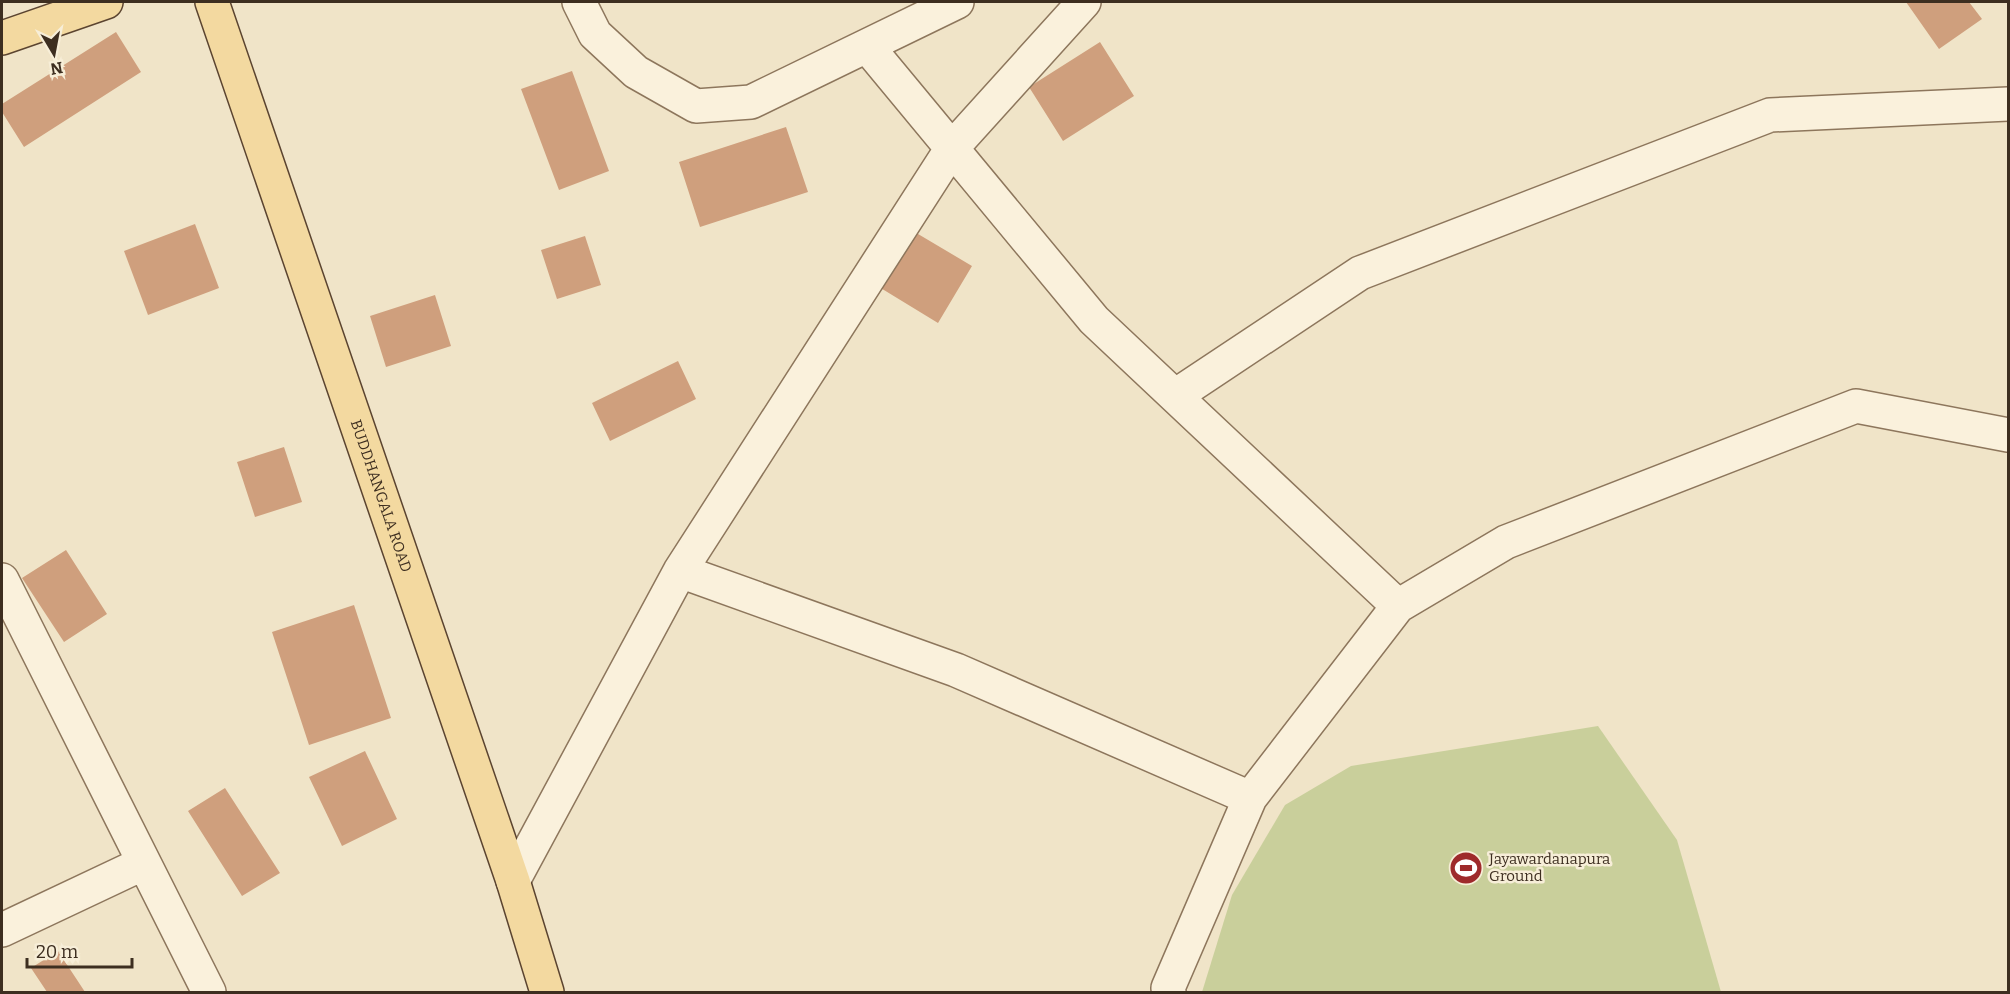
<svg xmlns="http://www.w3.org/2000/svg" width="2010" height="994" viewBox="0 0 2010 994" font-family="Bitter,serif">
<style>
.green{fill:#c9cf9b}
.building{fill:#cf9f7d}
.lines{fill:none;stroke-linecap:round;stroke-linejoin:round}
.minor-casing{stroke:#8d765c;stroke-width:36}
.major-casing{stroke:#5b4430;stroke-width:36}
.minor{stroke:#faf1dc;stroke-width:33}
.major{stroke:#f3d9a0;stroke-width:33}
.labels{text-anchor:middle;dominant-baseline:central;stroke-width:5;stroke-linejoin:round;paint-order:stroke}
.street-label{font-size:15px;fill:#3d2e20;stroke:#f7eed8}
.poi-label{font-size:15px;fill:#3d2e20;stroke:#f7eed8;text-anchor:start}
</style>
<rect width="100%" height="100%" fill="#f0e4c8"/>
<path class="green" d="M1598,726L1677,840L1721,992H1202L1232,895L1285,805L1351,766Z"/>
<path class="building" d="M1906,2H1969L1982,19L1939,49Z
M116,32L141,72L24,147L2,112V104Z
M1100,42L1134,96L1063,141L1029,87Z
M572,71L609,171L559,190L521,89Z
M786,127L808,192L700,227L679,162Z
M195,224L219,288L148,315L124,251Z
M913,231L972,266L938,323L879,287Z
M585,236L601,285L557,299L541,250Z
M435,295L451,346L386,367L370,316Z
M678,361L696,399L610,441L592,403Z
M284,447L302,502L255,517L237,462Z
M66,550L107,614L64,642L22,578Z
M354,605L391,718L309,745L272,632Z
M365,751L397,819L342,846L309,777Z
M225,788L280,873L242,896L188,811Z
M58,951L85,992H47L31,968Z"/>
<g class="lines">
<defs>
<path id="minor" d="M579,2L595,34L636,72L696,106L751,102L957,2
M867,46L1094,320L1398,606
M1175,396L1360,273L1770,115L2008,104
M680,571L956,670L1250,798
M2,580L209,992
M513,881L680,571L952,148L1084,2
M2,930L144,863
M1169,992L1168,988L1250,798L1398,606L1506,542L1856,406L2008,435"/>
<g id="major">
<path id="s1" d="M212,2L513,881L547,992"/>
<path d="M2,38L106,2"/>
</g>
</defs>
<use href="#minor" class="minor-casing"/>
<use href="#major" class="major-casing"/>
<use href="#minor" class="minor"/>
<use href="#major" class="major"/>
</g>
<defs>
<symbol id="stadium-disc" viewBox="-11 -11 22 22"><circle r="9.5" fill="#9e2a2b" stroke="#f7eed8"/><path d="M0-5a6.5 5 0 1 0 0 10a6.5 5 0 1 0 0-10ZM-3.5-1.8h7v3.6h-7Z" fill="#fff"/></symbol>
</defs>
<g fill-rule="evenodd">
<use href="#stadium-disc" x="1447" y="849" width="38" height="38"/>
</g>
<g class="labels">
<g class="street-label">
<text stroke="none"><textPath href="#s1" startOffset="522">BUDDHANGALA ROAD</textPath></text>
</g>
<g class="poi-label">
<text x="1489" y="859">Jayawardanapura<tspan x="1489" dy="17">Ground</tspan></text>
</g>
</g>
<rect width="2010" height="994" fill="none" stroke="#3d2e20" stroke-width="6"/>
<g transform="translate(54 54) rotate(170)" stroke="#f7eed8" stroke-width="4.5" paint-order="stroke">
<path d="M0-4.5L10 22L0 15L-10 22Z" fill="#3d2e20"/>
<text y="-9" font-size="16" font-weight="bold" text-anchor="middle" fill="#3d2e20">N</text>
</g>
<path d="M27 958v9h105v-9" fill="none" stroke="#3d2e20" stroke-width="3"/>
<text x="36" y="958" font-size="18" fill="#3d2e20" stroke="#f7eed8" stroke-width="4.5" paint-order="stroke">20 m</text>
</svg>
